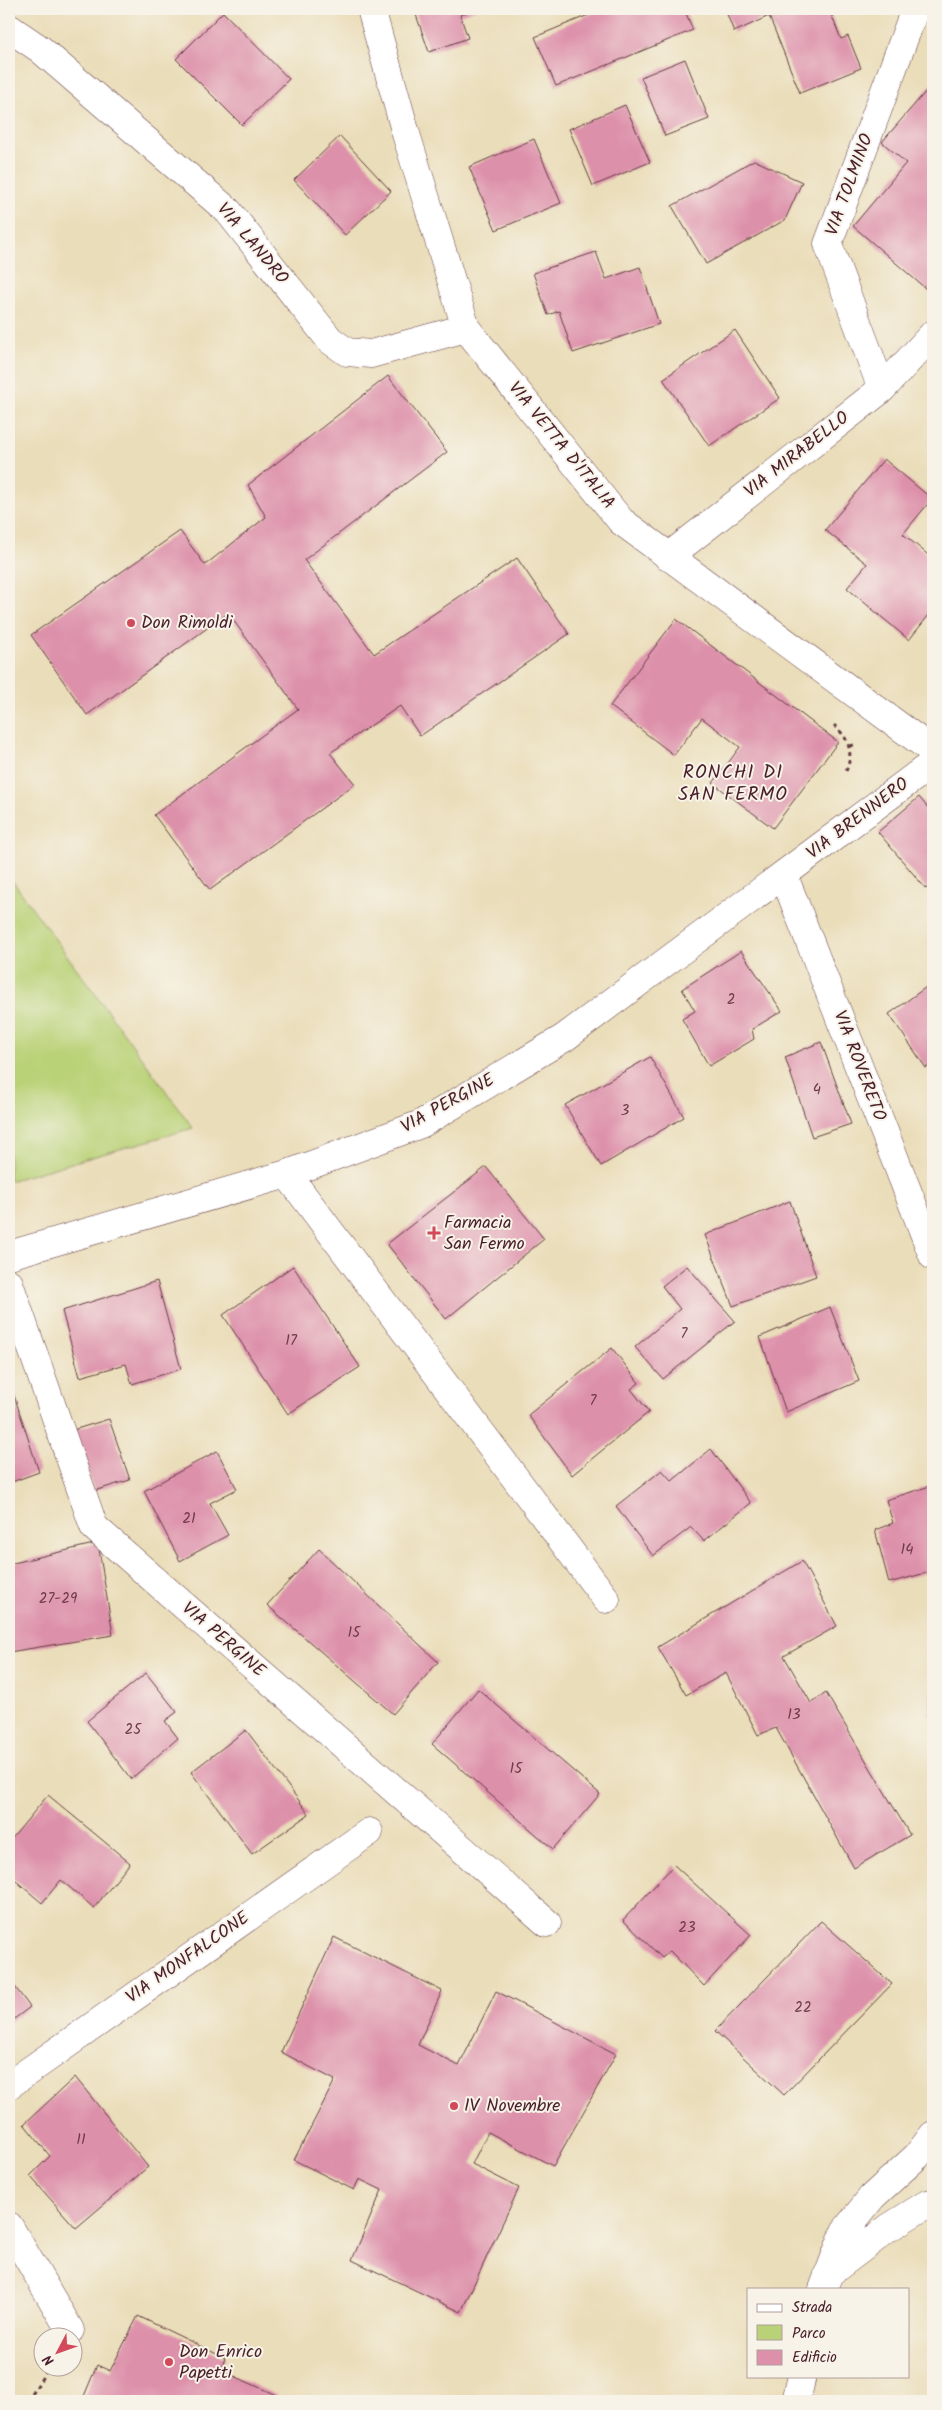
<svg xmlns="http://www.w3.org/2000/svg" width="942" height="2410" viewBox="0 0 942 2410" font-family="Kalam,sans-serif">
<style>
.green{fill:#b9d277;stroke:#827851}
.building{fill:#dd90aa}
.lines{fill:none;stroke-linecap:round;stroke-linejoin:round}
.minor-casing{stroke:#623c40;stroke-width:29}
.path{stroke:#623c40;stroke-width:3;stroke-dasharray:4 4;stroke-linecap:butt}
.minor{stroke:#fff;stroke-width:28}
.poi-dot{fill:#d1495b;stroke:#f7f3e8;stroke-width:2}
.labels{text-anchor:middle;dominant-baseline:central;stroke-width:4;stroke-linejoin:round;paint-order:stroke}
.number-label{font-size:15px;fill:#6f3b4b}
.street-label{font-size:18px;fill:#4a1f2b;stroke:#f7f3e8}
.poi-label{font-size:18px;fill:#4a1f2b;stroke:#f7f3e8;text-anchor:start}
.neighbourhood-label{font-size:19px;letter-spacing:1px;fill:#4a1f2b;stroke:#f7f3e8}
</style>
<rect width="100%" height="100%" fill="#f7f3e8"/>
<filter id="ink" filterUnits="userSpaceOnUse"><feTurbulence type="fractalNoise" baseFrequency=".02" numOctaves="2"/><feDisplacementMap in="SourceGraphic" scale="10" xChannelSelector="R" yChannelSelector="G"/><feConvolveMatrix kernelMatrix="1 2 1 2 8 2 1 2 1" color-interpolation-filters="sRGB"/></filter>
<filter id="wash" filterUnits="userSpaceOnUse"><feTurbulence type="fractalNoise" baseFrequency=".0096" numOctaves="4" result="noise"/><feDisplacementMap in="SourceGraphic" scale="20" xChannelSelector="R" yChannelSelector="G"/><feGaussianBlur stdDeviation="1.12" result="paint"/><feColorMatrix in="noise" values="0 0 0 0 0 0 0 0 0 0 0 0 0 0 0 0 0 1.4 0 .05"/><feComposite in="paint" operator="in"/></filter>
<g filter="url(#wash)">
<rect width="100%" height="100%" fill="#eaddb9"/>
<path class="green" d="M9,876L193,1128L9,1181Z"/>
<g id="blocks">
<path class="building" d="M414,9H477L460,15L468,38L429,52Z
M603,9H684L693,30L556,86L535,37Z
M725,9H766L769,16L734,32Z
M787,9H829L841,39L848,36L861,68L800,93L769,16Z
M223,12L289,79L242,125L176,59Z
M685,59L709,119L665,136L641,77Z
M933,83V295L853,226L906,163L882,142Z
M625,105L650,162L593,186L569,129Z
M340,136L391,191L345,235L294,180Z
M534,139L561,203L496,230L469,167Z
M754,160L802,182L785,220L706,264L672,206Z
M596,252L606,279L640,267L659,324L573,353L559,311L548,315L533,273Z
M735,330L780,398L709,446L663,379Z
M388,376L447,452L304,560L374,654L517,558L569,634L420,736L400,706L330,753L355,784L210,890L154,815L298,709L228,613L87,715L31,635L180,531L205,565L266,517L248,485Z
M884,459L932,499L903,534L933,559V610L909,640L847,588L867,564L825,530Z
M676,619L838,742L773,828L713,783L740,747L702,718L674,755L610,706Z
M919,797L933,814V882L926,889L878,832Z
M741,951L782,1011L752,1029L754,1039L709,1066L682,1019L695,1011L682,989Z
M933,982V1063L926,1068L889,1014Z
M821,1042L851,1124L812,1137L785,1057Z
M650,1057L684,1117L601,1166L565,1105Z
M486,1167L544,1239L446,1319L387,1244Z
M790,1201L816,1276L733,1306L705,1235Z
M293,1266L360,1367L288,1414L223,1315Z
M687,1266L735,1321L663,1379L635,1347L680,1309L662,1286Z
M157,1281L181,1369L132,1384L126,1364L80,1377L62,1311Z
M830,1307L859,1381L786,1412L760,1337Z
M612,1348L639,1383L631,1389L649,1412L572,1475L528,1415Z
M9,1380L39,1472L9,1483Z
M109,1419L130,1480L94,1491L73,1430Z
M711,1449L751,1503L704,1541L691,1527L653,1556L616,1506L662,1470L672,1481Z
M217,1451L237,1489L210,1503L228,1535L180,1561L144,1491Z
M933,1485V1571L889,1583L875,1530L893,1523L886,1500Z
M98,1543L113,1635L9,1652V1564Z
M319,1549L438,1662L393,1714L267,1605Z
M802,1561L837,1626L784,1656L811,1703L826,1693L910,1835L854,1868L776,1728L758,1735L726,1673L686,1695L658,1647Z
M146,1673L177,1712L165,1721L178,1738L131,1779L87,1721Z
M932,1686H933V1715L928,1714Z
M478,1689L600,1794L553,1849L432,1744Z
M246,1730L309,1814L252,1854L191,1772Z
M48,1795L130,1863L94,1908L61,1880L42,1903L9,1875V1842Z
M674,1865L751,1935L704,1986L670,1951L662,1958L623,1920Z
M821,1921L892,1984L784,2095L715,2031Z
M334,1937L442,1991L418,2045L459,2066L496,1991L616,2054L553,2166L488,2132L472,2164L519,2188L461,2312L352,2260L382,2190L359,2179L354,2190L294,2160L335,2080L281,2052Z
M9,1979L30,2007L9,2023Z
M75,2077L148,2167L76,2228L30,2176L50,2156L24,2124Z
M138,2316L225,2358L221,2370L289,2401H82L97,2365L110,2371Z"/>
</g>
</g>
<g filter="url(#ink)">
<use href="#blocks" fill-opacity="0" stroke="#623c40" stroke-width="1"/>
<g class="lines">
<defs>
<path id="minor" d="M371,9L406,134L466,328L621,521L933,751
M9,28L40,49L228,211L330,340L347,352L371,354L466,328
M882,389L828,244L915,9
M668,557L882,389L933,334
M784,876L933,1256
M287,1174L606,1599
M9,1255L287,1174L421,1124L564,1038L933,763
M9,1283L94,1527L547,1923
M9,2085L369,1832
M9,2226L70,2330
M828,2274L890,2227L927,2204L933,2203
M823,2289L845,2231L872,2197L917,2156L933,2135
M796,2401L802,2376"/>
</defs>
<use href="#minor" class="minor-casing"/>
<path class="path" d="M834,725C849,739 854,752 846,771
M850,746L857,744
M28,2401L48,2368"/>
<use href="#minor" class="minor"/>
</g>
</g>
<g class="poi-dot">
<circle cx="131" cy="623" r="5"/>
<path d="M431.5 1225.5h5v5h5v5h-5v5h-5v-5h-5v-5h5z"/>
<circle cx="454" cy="2106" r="5"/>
<circle cx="169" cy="2362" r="5"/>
</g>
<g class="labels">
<g class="number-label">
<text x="731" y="1000">2</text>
<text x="817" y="1090">4</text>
<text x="625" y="1111">3</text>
<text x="684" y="1334">7</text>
<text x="291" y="1341">17</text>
<text x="593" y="1401">7</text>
<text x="189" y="1519">21</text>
<text x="907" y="1550">14</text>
<text x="58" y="1599">27-29</text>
<text x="354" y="1633">15</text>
<text x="794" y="1715">13</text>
<text x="133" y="1730">25</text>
<text x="516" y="1769">15</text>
<text x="687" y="1928">23</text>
<text x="803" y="2008">22</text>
<text x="81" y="2140">11</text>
</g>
<g class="street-label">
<text transform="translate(850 185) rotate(-70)">VIA TOLMINO</text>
<text transform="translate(252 244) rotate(50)">VIA LANDRO</text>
<text transform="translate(561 446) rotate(51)">VIA VETTA D'ITALIA</text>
<text transform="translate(797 455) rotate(-38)">VIA MIRABELLO</text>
<text transform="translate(858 819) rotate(-37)">VIA BRENNERO</text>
<text transform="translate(859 1066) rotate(69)">VIA ROVERETO</text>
<text transform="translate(448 1104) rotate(-29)">VIA PERGINE</text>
<text transform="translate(223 1640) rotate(41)">VIA PERGINE</text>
<text transform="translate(188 1958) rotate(-35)">VIA MONFALCONE</text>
</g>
<g class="poi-label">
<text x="141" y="623">Don Rimoldi</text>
<text x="444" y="1223">Farmacia<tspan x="444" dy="21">San Fermo</tspan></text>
<text x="464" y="2106">IV Novembre</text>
<text x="179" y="2352">Don Enrico<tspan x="179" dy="21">Papetti</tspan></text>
</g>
<g class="neighbourhood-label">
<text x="733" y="773">RONCHI DI<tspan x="733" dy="22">SAN FERMO</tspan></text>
</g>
</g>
<rect width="942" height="2410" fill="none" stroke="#f7f3e8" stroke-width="30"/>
<rect x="747" y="2288" width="162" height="90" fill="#f7f3e8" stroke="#b29e9c"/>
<rect x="757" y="2304" width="25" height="8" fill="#ffffff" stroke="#b29e9c"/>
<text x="792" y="2312" font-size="15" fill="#4a1f2b">Strada</text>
<rect x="757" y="2325" width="25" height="15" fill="#b9d277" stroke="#b29e9c"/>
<text x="792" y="2338" font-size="15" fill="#4a1f2b">Parco</text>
<rect x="757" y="2350" width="25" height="15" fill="#dd90aa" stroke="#b29e9c"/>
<text x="792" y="2362" font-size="15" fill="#4a1f2b">Edificio</text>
<g transform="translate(58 2352) rotate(229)"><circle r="24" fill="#f7f3e8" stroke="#b29e9c"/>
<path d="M0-4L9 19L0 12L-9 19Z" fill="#d1495b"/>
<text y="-8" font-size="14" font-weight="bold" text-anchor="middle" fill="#4a1f2b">N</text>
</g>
</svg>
